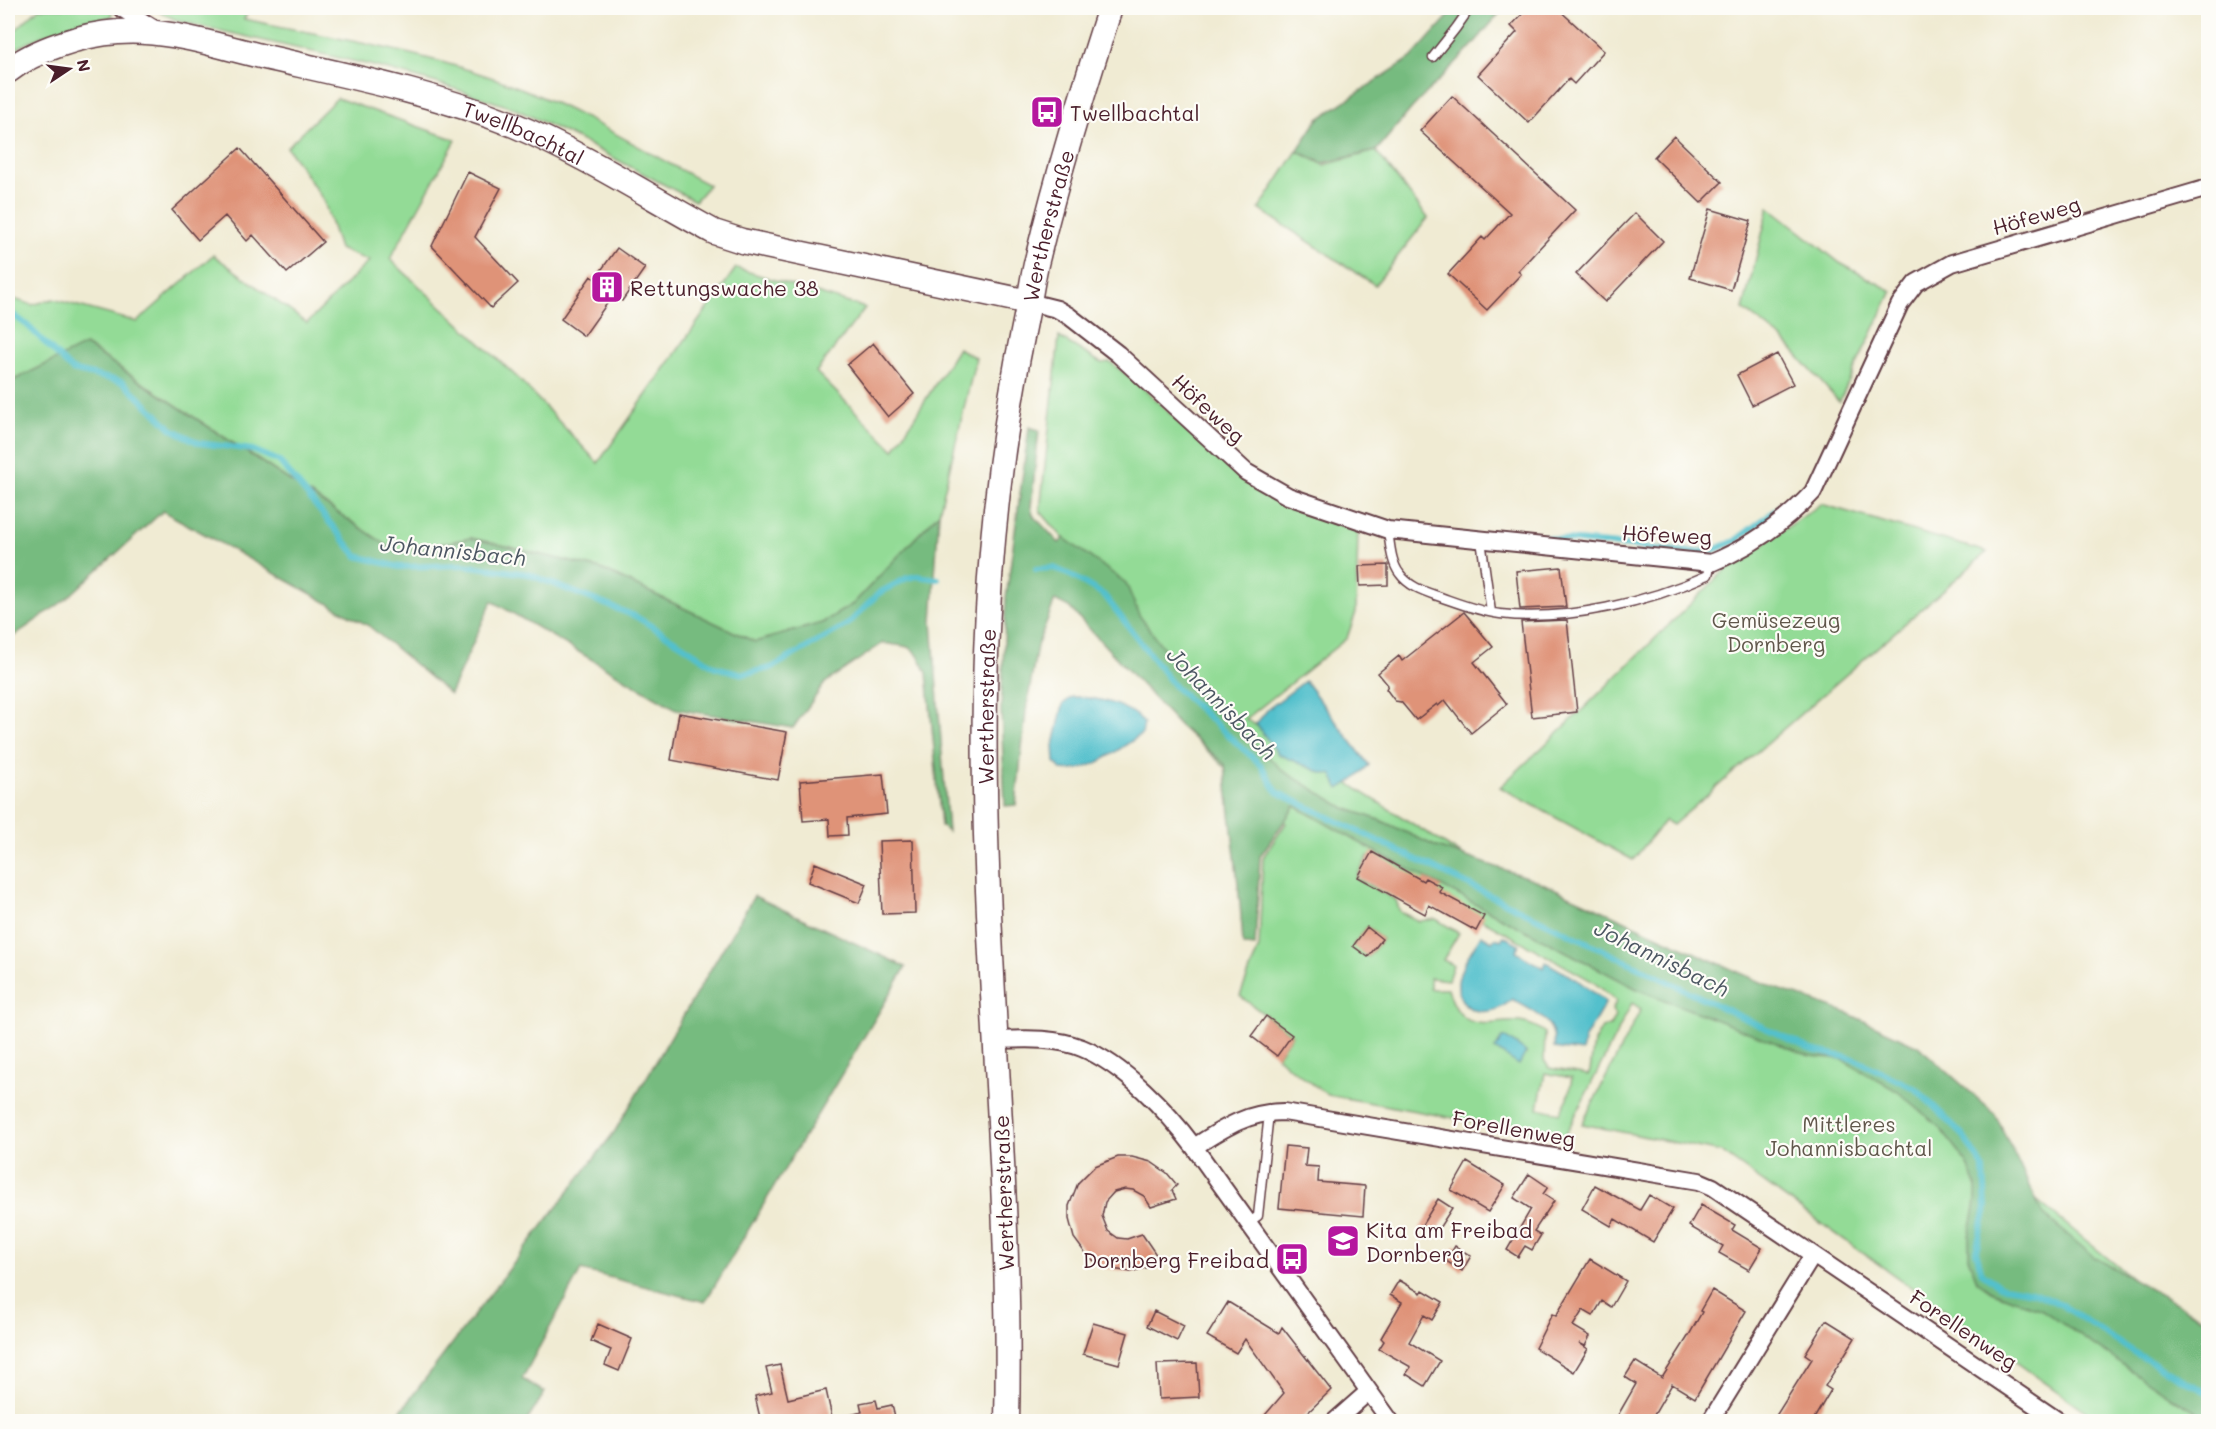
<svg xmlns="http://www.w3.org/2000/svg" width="2216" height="1429" viewBox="0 0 2216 1429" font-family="Mali,sans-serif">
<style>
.green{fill:#93db96;stroke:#6e7d60;stroke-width:1.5;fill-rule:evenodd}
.forest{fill:#76bb7f;stroke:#606d55;stroke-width:1.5}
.water{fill:#53c0cc;stroke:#4e707c;stroke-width:1.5}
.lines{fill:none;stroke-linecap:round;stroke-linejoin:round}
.stream{stroke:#53c0cc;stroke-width:6}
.building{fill:#df9378}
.lane-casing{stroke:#633e44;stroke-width:11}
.street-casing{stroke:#633e44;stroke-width:20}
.secondary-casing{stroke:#633e44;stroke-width:27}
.lane{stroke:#fff;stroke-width:8}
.street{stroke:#fff;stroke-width:16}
.secondary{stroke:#fff;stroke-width:24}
.labels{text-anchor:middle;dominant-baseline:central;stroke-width:4.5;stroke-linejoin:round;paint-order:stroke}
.poi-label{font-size:21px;fill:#4a1f2b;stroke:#fdfcf7;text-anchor:start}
.street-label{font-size:21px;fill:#4a1f2b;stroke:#fdfcf7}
.park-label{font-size:21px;fill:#60574b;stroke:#fdfcf7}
.water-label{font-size:22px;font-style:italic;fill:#4d5763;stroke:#fdfcf7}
</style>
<rect width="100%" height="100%" fill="#fdfcf7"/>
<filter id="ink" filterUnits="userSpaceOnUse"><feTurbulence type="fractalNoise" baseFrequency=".0167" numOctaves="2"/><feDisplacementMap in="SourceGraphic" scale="12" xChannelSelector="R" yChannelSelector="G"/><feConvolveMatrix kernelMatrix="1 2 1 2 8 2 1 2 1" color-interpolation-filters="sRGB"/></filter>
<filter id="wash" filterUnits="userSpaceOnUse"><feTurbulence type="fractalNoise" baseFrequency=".008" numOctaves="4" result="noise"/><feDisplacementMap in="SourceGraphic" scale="24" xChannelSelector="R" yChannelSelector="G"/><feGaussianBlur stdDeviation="1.35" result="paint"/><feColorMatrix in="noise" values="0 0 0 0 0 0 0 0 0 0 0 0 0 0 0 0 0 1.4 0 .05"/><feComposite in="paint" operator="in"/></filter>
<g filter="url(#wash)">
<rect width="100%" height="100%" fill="#f0ebd3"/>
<path class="green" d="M39,8H109L112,10V17C75,24 39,33 8,54V37Z
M151,8H251L244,19C338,39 433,53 523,89C587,115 648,153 709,185L695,201L574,137L513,108L437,83L370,65L178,21Z
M337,98L456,140L390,259L519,379L598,463L736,268L865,308L816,372L894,450L958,348L976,358L939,513L853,604L822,623L755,642L601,569L471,538L397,552L86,345L8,383V297L32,305L53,299L137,322L213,255L307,323L369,261L339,249L324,201L287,147Z
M1297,151L1324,165L1376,151L1428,218L1375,285L1259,209Z
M1769,207L1840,263L1892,291L1839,402L1784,340L1743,309Z
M1059,337L1101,363L1110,362L1142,387L1240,479L1295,509L1358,531L1356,612L1347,638L1246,719L1494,875L1904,1063L2034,1198L2208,1340V1421H2099L1721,1152L1582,1124L1641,1009L1632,1003L1564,1138L1328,1095L1285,1064L1277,1056L1292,1035L1240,996L1259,947L1263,857L1286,823L1179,725L1069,607L1055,599L1064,539L1040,511ZM1368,856L1592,981L1617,1001L1612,1010L1615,1016L1610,1026L1602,1028L1594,1042L1590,1071L1588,1075L1549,1068L1544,1060L1545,1033C1507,1001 1467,1054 1448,989H1430V978L1448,980L1453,965L1443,960L1459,933L1436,919L1419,921L1400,912L1396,900L1356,878ZM1367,927L1382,939L1368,957L1353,945ZM1502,1038L1517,1045L1526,1054L1495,1049ZM1545,1073L1572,1078L1568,1098L1560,1113L1538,1108Z
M1821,504L1987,552L1673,825L1665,820L1633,860L1500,787L1580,712L1723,572Z"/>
<path class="forest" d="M1456,8H1504L1472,46L1412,108L1376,151L1323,163L1297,151L1318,119L1411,58Z
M85,345L397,552L471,538L601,569L755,642L822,623L853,604L939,513L932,622L948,832L941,826L927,673C915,645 912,647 883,643L825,683L793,728L676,709L492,601L450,694L369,626L163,511L65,600L8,640V383Z
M1029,427L1039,430L1031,507L1033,515L1059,543L1064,538L1126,583L1139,615L1196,692L1237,726L1283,771L1345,808L1382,821L1437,847L1538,881L1704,957L1770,986L1847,1013L1918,1046L1995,1114L2043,1214L2094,1257L2208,1321V1419L2172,1398L2042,1310L1991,1291L1977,1281L1969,1260V1237L1976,1202V1185L1967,1163L1939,1127L1897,1091L1841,1059L1810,1056L1639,990L1378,853L1295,806L1260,856L1255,946L1243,945C1240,884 1230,824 1225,764L1179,725L1069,607L1055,600L1037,646L1026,711L1016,805L1005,806L1001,710L1006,598Z
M754,896L906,967L705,1302L581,1270L522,1379L545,1392L527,1421H393L615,1131Z"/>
<path class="water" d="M1305,681L1369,765L1352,781L1339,789L1332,775L1322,773L1278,754L1256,724L1268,709Z
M1072,697C1096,697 1128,704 1144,723L1142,734C1118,749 1091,774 1061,770L1055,762L1054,745L1063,704Z
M1481,935L1492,941L1495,938L1501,940L1503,936L1519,944L1516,952L1543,968L1546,962L1577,980L1606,1002L1585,1038L1582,1052L1554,1048C1558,1020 1532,1011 1512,999C1492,1020 1456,1015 1458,982C1460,966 1473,949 1481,935Z
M1502,1038H1506L1526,1052L1519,1065L1495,1049Z"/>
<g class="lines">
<path class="stream" d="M8,311L27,325L72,370L123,382L172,429L199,443L253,450L279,461L357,556L399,567L463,565L528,574L635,616L684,646L715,667L743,674L771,668L848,624L879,593L907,578L917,576L938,579
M1536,537L1690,552L1711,551L1735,541L1797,494
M1036,569L1054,568L1072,576L1104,595L1175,687L1261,765L1277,792L1733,1013L1812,1050L1854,1059L1916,1089L1962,1134L1984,1169L1986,1208L1976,1251L1982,1273L2000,1286L2032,1292L2062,1305L2133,1352L2208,1393"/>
</g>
<g id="blocks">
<path class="building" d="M1528,8H1557L1604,51L1574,84L1569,79L1529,123L1478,75L1517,32L1511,26Z
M1452,96L1575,210L1518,271L1521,274L1487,310L1448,274L1482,237L1485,240L1510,213L1420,131Z
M1674,136L1722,182L1701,203L1654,157Z
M240,148L323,242L287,273L253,235L247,241L225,216L198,240L172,210Z
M468,172L501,188L475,237L518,283L491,308L432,246Z
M1710,209L1751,221L1731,290L1690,278Z
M1635,213L1663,241L1605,302L1576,274Z
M617,248L645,268L622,301L613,295L584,336L561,319L591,276L595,279Z
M873,343L914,394L888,417L847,365Z
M1777,354L1793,384L1752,405L1737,375Z
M1388,565V585L1360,586L1359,566Z
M1561,567L1566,607L1520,609L1516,571Z
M1464,612L1493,647L1474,662L1507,704L1471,733L1445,700L1438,706L1437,704L1416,720L1401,702L1395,701L1386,689L1388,685L1378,673L1399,656L1402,661Z
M1567,620L1577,712L1532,717L1521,622Z
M679,713L787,732L778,780L671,760Z
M883,774L887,814L847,818L848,835L830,836L829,819L803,821L800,781Z
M913,840L915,913L882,914L879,841Z
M1372,852L1423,881L1425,878L1442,887L1439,892L1484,916L1476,931L1429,905L1425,914L1358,877Z
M815,863L867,884L859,903L808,882Z
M1367,927L1382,939L1368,957L1353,946Z
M1266,1016L1292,1035L1277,1056L1251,1036Z
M1285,1146L1307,1148L1305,1166L1319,1167L1318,1182L1365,1186L1363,1216L1279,1208Z
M1118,1157H1132L1151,1162L1167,1173L1177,1185L1172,1190L1176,1199L1151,1207L1144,1196L1133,1190L1125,1189L1114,1192L1105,1202L1102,1216L1108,1231L1118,1238L1127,1239L1142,1234L1157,1256L1148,1261L1149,1267L1131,1272L1106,1268L1088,1257L1074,1238L1069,1219V1206L1078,1183L1095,1166Z
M1467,1162L1505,1185L1488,1212L1451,1190Z
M1529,1174L1548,1187L1543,1194L1554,1201L1534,1231L1541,1235L1532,1250L1525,1246L1518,1257L1507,1250L1531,1209L1514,1198Z
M1595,1185L1640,1210L1649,1195L1673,1209L1653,1242L1615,1219L1611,1226L1582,1209Z
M1438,1199L1452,1208L1434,1236L1420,1228Z
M1701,1205L1735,1225L1732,1230L1762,1248L1749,1270L1719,1253L1723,1246L1689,1226Z
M1455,1246L1471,1256L1462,1271L1446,1261Z
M1590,1259L1626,1281L1611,1307L1602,1301L1593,1316L1583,1310L1573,1326L1590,1336L1585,1346L1579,1343L1588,1349L1574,1372L1535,1348L1552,1314L1556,1316Z
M1399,1280L1421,1293L1423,1290L1443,1302L1432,1320L1424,1315L1409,1342L1440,1361L1425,1386L1406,1374L1411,1367L1379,1349L1384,1341L1381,1338L1402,1302L1390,1295Z
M1712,1290L1746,1311L1695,1398L1672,1384L1650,1422H1614L1636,1384L1625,1377L1635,1361L1662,1378L1689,1335L1702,1312L1700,1311Z
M1228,1302L1279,1333L1282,1327L1331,1390L1298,1422H1259L1284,1393L1245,1339L1236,1353L1207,1336Z
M1154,1311L1184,1326L1177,1341L1147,1326Z
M1826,1320L1855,1338L1825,1386L1831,1390L1812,1422H1772L1812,1359L1805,1354Z
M1093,1323L1128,1333L1119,1364L1083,1354Z
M598,1324L632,1339L619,1371L605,1365L611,1350L591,1341Z
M1197,1363L1199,1397L1159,1399L1157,1364Z
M780,1365L788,1399L826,1390L833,1422H761L755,1396L772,1392L766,1368Z
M876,1400L878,1408L892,1405L896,1422H847L846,1416L862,1412L860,1403Z"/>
</g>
</g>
<g filter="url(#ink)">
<use href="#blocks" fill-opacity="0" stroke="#633e44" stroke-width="1.5"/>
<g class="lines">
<defs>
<path id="lane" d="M1433,57L1456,28L1470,8
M1388,530C1390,544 1391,563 1400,574C1410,588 1427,592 1443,598C1460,604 1481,612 1500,614C1565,622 1649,602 1708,575L1711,563
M1481,540L1491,612
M1248,1223L1258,1216L1269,1113"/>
<path id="street" d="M121,8L158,31
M1029,302L1057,309L1069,316L1118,354L1246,472L1288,496L1388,530L1711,563C1750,547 1784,523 1813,492L1900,304L1916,283L1952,263L2208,188
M996,1040C1024,1039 1055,1037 1082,1048C1124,1065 1167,1111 1194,1147L1391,1422
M1194,1147C1224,1128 1247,1112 1284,1112L1699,1181L1713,1187L2060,1422
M1334,1422L1368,1392
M1710,1422L1813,1255"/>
<g id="secondary">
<path id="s1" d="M8,71C34,50 84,34 118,32C167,28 217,46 265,57C348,76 434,93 514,125C583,154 648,196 714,232L742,241L1029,302"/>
<path id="s2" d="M1007,1422C1013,1165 977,910 986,654C990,538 1003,425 1027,312C1031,293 1033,274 1038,256C1058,172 1084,89 1110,8"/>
</g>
</defs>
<use href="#lane" class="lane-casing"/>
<use href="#street" class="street-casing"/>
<use href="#secondary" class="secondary-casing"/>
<use href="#lane" class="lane"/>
<use href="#street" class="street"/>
<use href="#secondary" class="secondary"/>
</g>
</g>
<defs>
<symbol id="bus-square" viewBox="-11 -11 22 22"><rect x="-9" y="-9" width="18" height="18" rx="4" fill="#b5179e" stroke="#fdfcf7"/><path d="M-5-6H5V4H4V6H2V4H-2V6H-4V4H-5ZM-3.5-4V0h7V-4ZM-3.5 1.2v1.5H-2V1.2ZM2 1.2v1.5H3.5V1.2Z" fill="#fff"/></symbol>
<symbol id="building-square" viewBox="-11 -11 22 22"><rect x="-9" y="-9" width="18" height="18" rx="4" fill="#b5179e" stroke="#fdfcf7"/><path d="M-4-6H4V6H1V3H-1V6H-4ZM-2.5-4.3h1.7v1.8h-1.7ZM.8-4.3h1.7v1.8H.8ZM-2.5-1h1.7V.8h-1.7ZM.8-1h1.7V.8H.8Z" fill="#fff"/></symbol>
<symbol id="school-square" viewBox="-11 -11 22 22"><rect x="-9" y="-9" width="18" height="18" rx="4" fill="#b5179e" stroke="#fdfcf7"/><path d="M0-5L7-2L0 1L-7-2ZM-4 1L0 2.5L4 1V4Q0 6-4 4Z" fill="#fff"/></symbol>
</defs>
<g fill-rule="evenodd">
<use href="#bus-square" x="1028" y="93" width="38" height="38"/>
<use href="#building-square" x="588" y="268" width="38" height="38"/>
<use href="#school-square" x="1324" y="1222" width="38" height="38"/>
<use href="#bus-square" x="1273" y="1240" width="38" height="38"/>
</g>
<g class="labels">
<g class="poi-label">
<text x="1070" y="112">Twellbachtal</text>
<text x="630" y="287">Rettungswache 38</text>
<text x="1366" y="1229">Kita am Freibad<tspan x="1366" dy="24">Dornberg</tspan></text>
<text x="1269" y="1259" text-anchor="end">Dornberg Freibad</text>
</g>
<g class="street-label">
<text stroke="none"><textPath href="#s1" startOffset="538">Twellbachtal</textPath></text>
<text transform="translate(2036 215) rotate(-16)">Höfeweg</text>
<text stroke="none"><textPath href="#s2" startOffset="1202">Wertherstraße</textPath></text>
<text transform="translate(1209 408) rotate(43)">Höfeweg</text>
<text transform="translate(1667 534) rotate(3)">Höfeweg</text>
<text stroke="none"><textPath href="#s2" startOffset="716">Wertherstraße</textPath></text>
<text transform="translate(1514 1128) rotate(10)">Forellenweg</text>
<text transform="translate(1003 1193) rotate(-92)">Wertherstraße</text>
<text transform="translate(1964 1329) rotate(34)">Forellenweg</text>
</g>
<g class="park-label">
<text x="1776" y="619">Gemüsezeug<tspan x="1776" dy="24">Dornberg</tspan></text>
<text x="1849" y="1123">Mittleres<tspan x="1849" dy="24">Johannisbachtal</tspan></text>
</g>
<g class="water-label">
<text transform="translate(453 550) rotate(6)">Johannisbach</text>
<text transform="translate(1222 703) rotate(46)">Johannisbach</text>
<text transform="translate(1662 958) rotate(26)">Johannisbach</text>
</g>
</g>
<rect width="2216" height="1429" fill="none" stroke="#fdfcf7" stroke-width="30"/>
<g transform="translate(69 69) rotate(77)" stroke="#fdfcf7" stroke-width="4.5" paint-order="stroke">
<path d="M0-4.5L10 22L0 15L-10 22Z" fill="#4a1f2b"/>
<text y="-9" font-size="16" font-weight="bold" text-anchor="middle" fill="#4a1f2b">N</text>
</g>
</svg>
